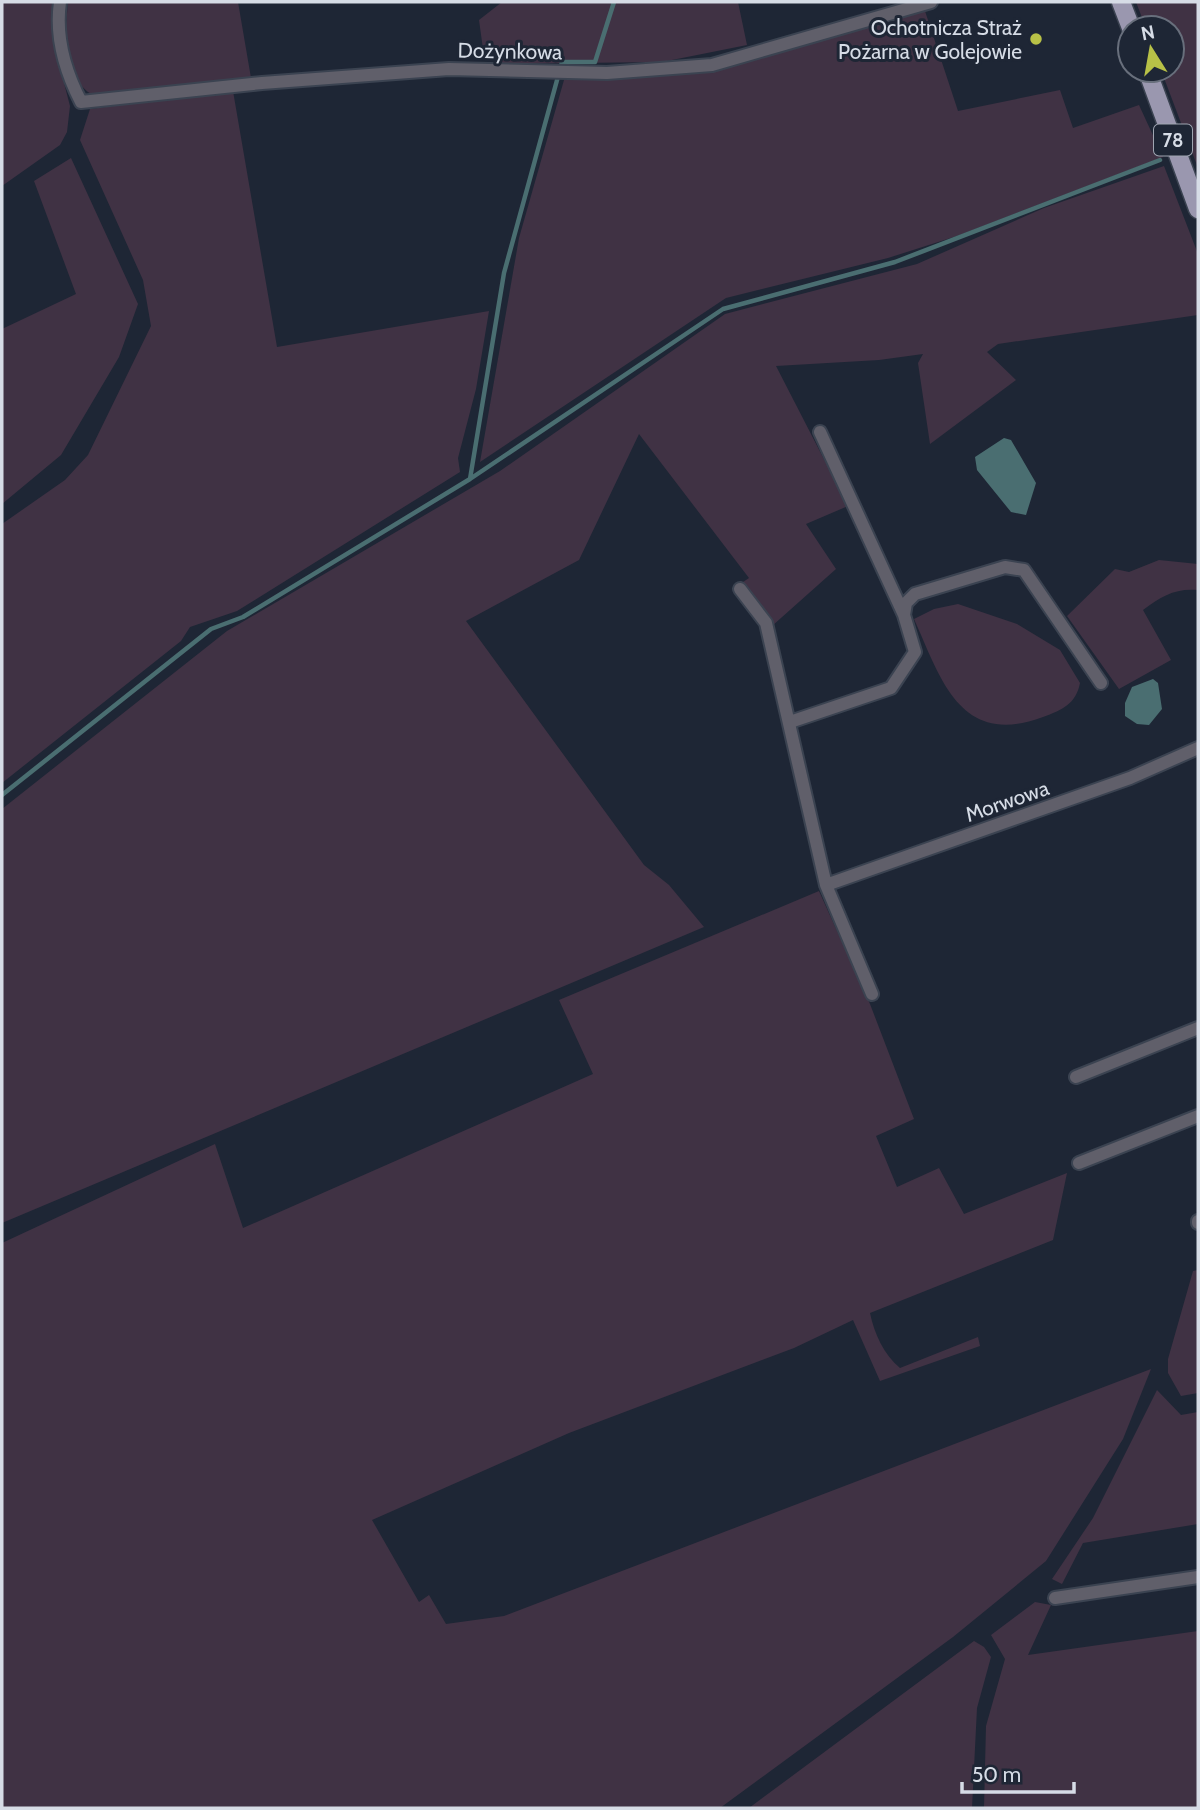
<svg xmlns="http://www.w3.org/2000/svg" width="1200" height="1810" viewBox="0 0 1200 1810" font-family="Cabin,sans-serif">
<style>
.green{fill:#403244}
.water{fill:#4a6e71}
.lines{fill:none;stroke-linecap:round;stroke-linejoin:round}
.stream{stroke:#4a6e71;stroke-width:4.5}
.minor-casing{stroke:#3b4351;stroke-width:16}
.primary-casing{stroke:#3b4351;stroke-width:21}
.minor{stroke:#605f6a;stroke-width:12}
.primary{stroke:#9a97af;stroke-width:18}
.poi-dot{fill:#b8c147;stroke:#1e2635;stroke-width:2.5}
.labels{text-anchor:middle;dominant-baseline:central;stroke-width:6;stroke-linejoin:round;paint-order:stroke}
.shield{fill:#1e2635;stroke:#9fa5b1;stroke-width:2}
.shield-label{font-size:19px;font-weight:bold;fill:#d6dce6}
.poi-label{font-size:21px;fill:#d6dce6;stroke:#1e2635;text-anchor:end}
.street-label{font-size:21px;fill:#d6dce6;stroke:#1e2635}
</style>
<rect width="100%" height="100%" fill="#1e2635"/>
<path class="green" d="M2,2H56L55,48L70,106L67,132L60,145L2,186Z
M68,2H238L251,78L91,94C63,76 65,32 68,2Z
M502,2H738L747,45L662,62L497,64L483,49L479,20Z
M1136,2H1198V168L1161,70H1172V28H1146Z
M924,8L958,111L1060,90L1073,128L1139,105L1163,157L957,236L888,258L726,298L480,462L519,238L564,80L706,72Z
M233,91L277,347L489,311L476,389L458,458L460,472L237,611L190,627L181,641L2,783V524L65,480L88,455L151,326L143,280L80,140L90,109Z
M71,158L138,304L119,357L61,455L2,504V329L76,294L34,181Z
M1164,166L1198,254V315L998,344L987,352L1016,380L930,444L918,363L923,354L879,360L776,366L848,506L806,524L836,569L772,626L743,582L749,578L639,434L579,560L466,621L644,865L669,885L704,927L2,1223V809L227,631L500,471L725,314L917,264L1044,208Z
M1159,560L1198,564V590C1175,588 1162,596 1143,610L1171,660L1119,689L1067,616L1115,569L1129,572Z
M958,604L1017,624L1060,650L1080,683C1076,704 1062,710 1043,717C960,748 941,679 914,619L934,609Z
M819,891L870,1004L914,1119L876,1136L897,1187L939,1168L964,1214L1067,1173L1053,1240L870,1313C874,1333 884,1355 900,1368L978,1337L980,1346L880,1381L853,1320L794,1348L569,1433L372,1520L419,1602L429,1595L446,1624L504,1616L1151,1369L1123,1439L1046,1561L953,1637L720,1808H2V1243L215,1144L243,1228L593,1074L559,1000Z
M1198,1270V1393L1181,1396L1168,1373V1359L1193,1271Z
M1157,1390L1181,1415L1198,1412V1524L1083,1543L1062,1584L1052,1579L1093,1518Z
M1035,1602L1051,1605L1028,1655L1198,1631V1808H984L986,1726L1005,1659L991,1635Z
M974,1641L984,1647L991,1657L977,1708L972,1808H749Z"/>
<path class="water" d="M1004,438L1011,440L1036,483L1026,515L1011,512L977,470L975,457Z
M1153,679L1158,683L1162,709L1149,725L1137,724L1125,716V703L1132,687Z"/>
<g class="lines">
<path class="stream" d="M470,479L504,273L562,62H595L614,2
M2,795L211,629L243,617L470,479L723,309L895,262L1160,160"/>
<defs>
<path id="minor" d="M60,2C55,37 65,71 81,102L262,83L449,69L607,73L712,65L931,2
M740,589L766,623L826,885L872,994
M904,615L906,603L915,594L1005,567L1024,570L1101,683
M790,722L891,688L915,652L904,615L820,432
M826,885L1130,778L1198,748
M1076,1077L1198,1028
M1079,1163L1198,1116
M1198,1223V1221
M1055,1598L1198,1577"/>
<path id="primary" d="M1121,2L1131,28
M1147,70L1198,209"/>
</defs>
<use href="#minor" class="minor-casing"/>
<use href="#primary" class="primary-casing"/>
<use href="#minor" class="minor"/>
<use href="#primary" class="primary"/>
</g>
<circle class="poi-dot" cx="1036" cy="39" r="7"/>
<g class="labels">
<rect class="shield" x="1154" y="124.5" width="38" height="31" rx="5"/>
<g class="shield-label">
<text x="1173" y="140">78</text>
</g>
<g class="poi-label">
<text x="1022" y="27">Ochotnicza Straż<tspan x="1022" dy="24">Pożarna w Golejowie</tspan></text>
</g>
<g class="street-label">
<text transform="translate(510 51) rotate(1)">Dożynkowa</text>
<text transform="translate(1007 801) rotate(-19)">Morwowa</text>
</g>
</g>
<rect width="1200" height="1810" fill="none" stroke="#d6dce6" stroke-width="7"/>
<g transform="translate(1151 49) rotate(349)"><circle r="33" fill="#1e2635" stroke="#686f7c" stroke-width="2"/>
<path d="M0-5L12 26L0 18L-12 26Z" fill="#b8c147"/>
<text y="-10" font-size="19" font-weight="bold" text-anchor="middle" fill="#d6dce6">N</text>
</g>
<path d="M962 1782v10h112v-10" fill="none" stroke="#d6dce6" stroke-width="3.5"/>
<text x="972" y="1782" font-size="21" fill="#d6dce6" stroke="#1e2635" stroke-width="5" paint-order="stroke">50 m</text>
</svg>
